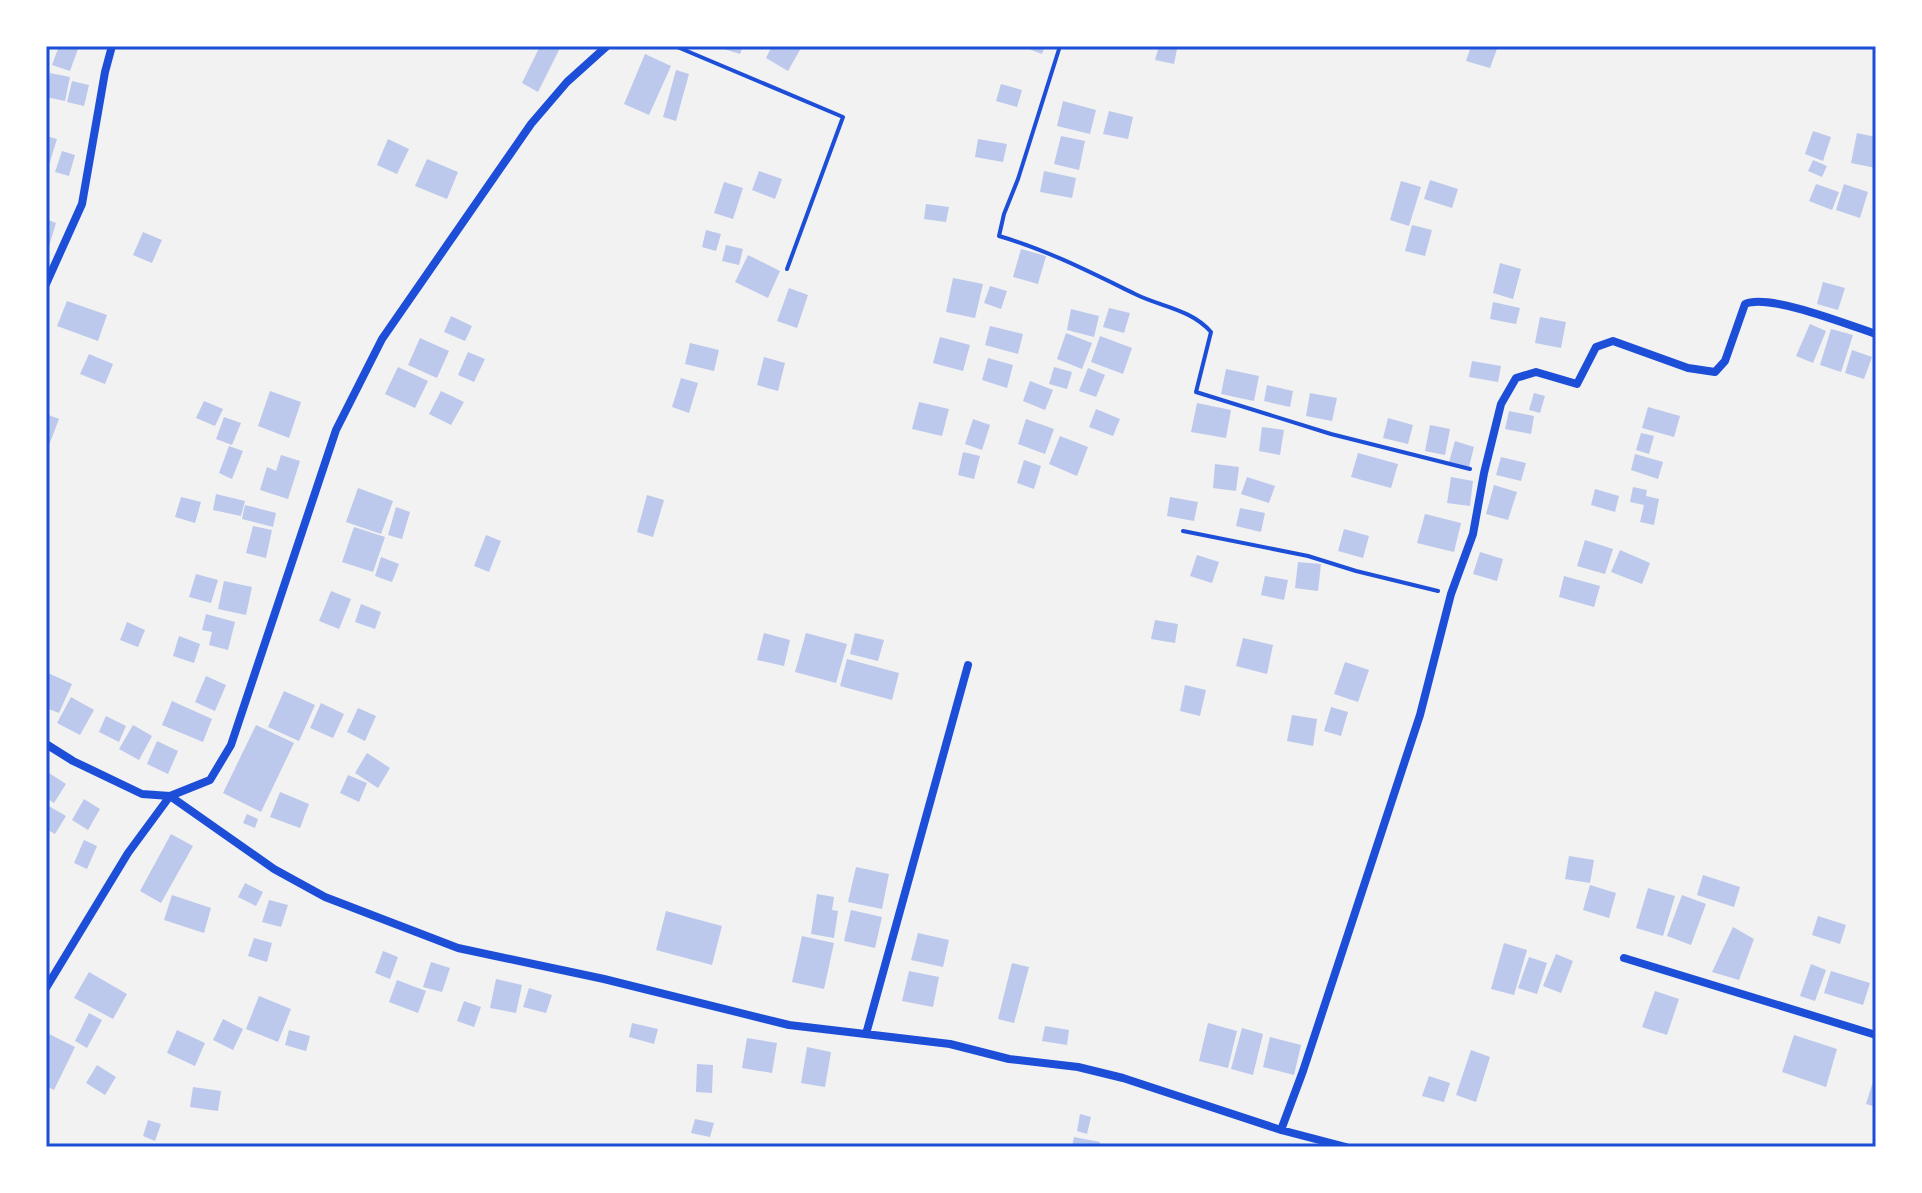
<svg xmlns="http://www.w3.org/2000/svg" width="1922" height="1193" viewBox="0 0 1922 1193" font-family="Spectral,serif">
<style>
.building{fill:#bdc9ec}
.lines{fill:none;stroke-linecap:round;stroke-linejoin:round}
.path{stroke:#1d4ed8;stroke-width:4}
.minor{stroke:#1d4ed8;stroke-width:8}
.neatline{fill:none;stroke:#1d4ed8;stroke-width:3}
</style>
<rect width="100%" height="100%" fill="#f2f2f2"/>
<path class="building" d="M59,46L78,49L70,71L52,65Z
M540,46H561L538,92L522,83Z
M714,46H743L740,54Z
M772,46L801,48L788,71L766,58Z
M1021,46H1045L1042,54Z
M1159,46L1177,49L1174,64L1155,60Z
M1471,46H1498L1490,68L1466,61Z
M645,54L671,66L649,115L624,104Z
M676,70L689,74L676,121L663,117Z
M50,73L70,77L65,101L46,97Z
M72,81L89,85L84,106L67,102Z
M1001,84L1022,90L1017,107L996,101Z
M1063,101L1096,110L1090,134L1057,126Z
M1109,111L1133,117L1128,139L1103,134Z
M1813,131L1831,137L1823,161L1805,154Z
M1857,133L1876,137V168L1851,163Z
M46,136L57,139L49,165L46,164Z
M1061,136L1085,141L1079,170L1054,164Z
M388,139L409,149L397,174L377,165Z
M978,139L1007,144L1003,162L975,157Z
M62,151L75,155L69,176L55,172Z
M427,159L458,172L447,199L415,186Z
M1813,160L1827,166L1822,177L1808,171Z
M759,171L782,179L775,199L752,190Z
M1044,171L1076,178L1072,198L1040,192Z
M1430,180L1458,189L1452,208L1424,199Z
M1401,181L1421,187L1409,226L1390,220Z
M724,182L743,188L733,219L714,213Z
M1816,184L1839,192L1832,210L1809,201Z
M1844,184L1868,192L1860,218L1836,210Z
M926,204L949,207L946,222L924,219Z
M46,219L56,223L47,253H46Z
M1412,225L1432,230L1425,256L1405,251Z
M706,230L721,234L716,251L702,247Z
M143,232L162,240L152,263L133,255Z
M726,245L743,249L739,265L722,261Z
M1021,249L1046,256L1038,284L1013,277Z
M748,255L780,271L768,298L735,282Z
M1500,263L1521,269L1513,299L1493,293Z
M953,278L983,284L975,318L946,312Z
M1823,282L1845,288L1838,310L1817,304Z
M990,286L1007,291L1001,309L984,303Z
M789,288L808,295L797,328L777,321Z
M67,301L107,315L98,341L57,326Z
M1493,302L1520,308L1516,324L1490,319Z
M1109,308L1130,313L1124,333L1103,327Z
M1071,309L1099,316L1094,337L1067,330Z
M451,316L472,326L465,341L444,332Z
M1540,317L1566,322L1561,348L1535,343Z
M1810,324L1826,331L1813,363L1796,356Z
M990,326L1023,334L1018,354L985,345Z
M1831,329L1853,335L1841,372L1820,365Z
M1066,333L1092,343L1082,369L1057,359Z
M1100,336L1132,348L1123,374L1091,362Z
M940,337L970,345L963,371L933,363Z
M420,338L449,351L437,378L408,365Z
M690,343L719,350L714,371L685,364Z
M1852,350L1872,357L1864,379L1845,373Z
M468,352L485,359L474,382L458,375Z
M89,354L113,364L105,384L80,374Z
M764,357L785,363L778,391L757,385Z
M988,358L1013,365L1007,388L982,380Z
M1472,361L1501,366L1498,382L1469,377Z
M398,367L428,381L415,408L385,394Z
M1054,367L1072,372L1067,389L1049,384Z
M1088,368L1105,375L1096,397L1079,391Z
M1226,369L1259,376L1254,401L1221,394Z
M681,378L698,383L689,413L672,407Z
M1030,381L1053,390L1045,410L1023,401Z
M1267,385L1293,391L1290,407L1264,401Z
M270,391L301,402L289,438L258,426Z
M441,391L464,402L451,425L429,414Z
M1310,393L1337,398L1332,421L1306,416Z
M1534,393L1545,396L1540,413L1529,410Z
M204,401L223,409L215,426L196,418Z
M919,402L949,409L942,436L912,429Z
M1197,403L1231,410L1226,438L1191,432Z
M1648,407L1680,416L1674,437L1642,428Z
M1096,409L1120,419L1113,436L1089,427Z
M1509,411L1534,416L1531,434L1505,429Z
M46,414L59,419L46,453Z
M224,417L241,423L232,445L216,439Z
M1388,418L1413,425L1408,444L1383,438Z
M973,419L990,425L982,450L965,444Z
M1026,419L1054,429L1045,454L1018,444Z
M1430,425L1450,429L1445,455L1425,451Z
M1262,427L1284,430L1280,455L1259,451Z
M1641,433L1654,436L1649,454L1636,450Z
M1060,436L1088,447L1077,476L1049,464Z
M1455,441L1474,447L1469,467L1449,462Z
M229,446L243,451L232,479L219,473Z
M963,452L980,456L974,479L958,475Z
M1358,453L1398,464L1391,488L1351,477Z
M1635,454L1663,462L1658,479L1631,470Z
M281,455L300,461L288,499L260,490L267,467L276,471Z
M1501,457L1526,463L1521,481L1496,475Z
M1024,460L1041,466L1034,489L1017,483Z
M1215,464L1239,467L1236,491L1213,488Z
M1247,477L1275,486L1269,503L1241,494Z
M1451,477L1473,481L1470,506L1447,503Z
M1494,485L1517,492L1508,520L1486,514Z
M1633,487L1647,490L1646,496L1659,499L1654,525L1640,522L1644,505L1630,502Z
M358,488L393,501L381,534L346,522Z
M1595,489L1619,496L1615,512L1591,505Z
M216,494L245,501L241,516L213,510Z
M647,495L664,500L653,537L637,532Z
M181,497L201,502L195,523L175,517Z
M1170,497L1198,502L1194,521L1167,516Z
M245,505L276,513L273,527L242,519Z
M396,507L410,512L402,539L388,535Z
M1240,508L1265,513L1261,532L1236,526Z
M1425,514L1461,523L1454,552L1417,543Z
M253,526L272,530L266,558L246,553Z
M354,527L385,537L373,572L342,562Z
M1344,529L1369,536L1363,558L1338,551Z
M486,535L501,541L489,572L474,566Z
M1585,540L1613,549L1605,574L1577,566Z
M1620,550L1650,563L1642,584L1611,572Z
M1480,552L1503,559L1497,581L1473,574Z
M1197,555L1219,562L1212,583L1190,576Z
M381,557L399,564L392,582L375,576Z
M1298,562L1321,564L1318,591L1295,588Z
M196,574L218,580L211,603L189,597Z
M1265,576L1288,580L1284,600L1261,595Z
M1564,576L1600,586L1594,607L1559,597Z
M224,581L252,587L246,615L218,609Z
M331,591L351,599L339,629L319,621Z
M361,604L381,612L375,629L355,622Z
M206,614L235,622L228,650L209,645L212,632L202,630Z
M1155,620L1178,624L1175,643L1151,639Z
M127,622L145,630L138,647L120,640Z
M764,633L790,640L784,666L757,660Z
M806,633L847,644L836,683L795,672Z
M855,633L884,640L878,661L850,654Z
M179,636L200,644L194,663L173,656Z
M1243,638L1273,645L1267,674L1236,666Z
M847,659L899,673L892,700L840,686Z
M1345,662L1369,670L1358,702L1334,694Z
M46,672L72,684L59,713L46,708Z
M206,676L226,685L215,711L195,702Z
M1185,685L1206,690L1200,716L1180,711Z
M284,691L315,705L299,741L268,727Z
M71,697L94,710L80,735L57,723Z
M172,701L212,719L203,742L162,725Z
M321,703L344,714L333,738L310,728Z
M1331,707L1348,712L1341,736L1324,731Z
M358,708L376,716L365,741L347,732Z
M1292,715L1317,719L1313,746L1287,741Z
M106,716L126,726L119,742L99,732Z
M133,725L152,736L139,760L119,749Z
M256,725L294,743L261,812L223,793Z
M157,741L178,751L168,774L147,764Z
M367,753L390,768L378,788L355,773Z
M49,773L66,784L54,803L46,798V778Z
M348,775L367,783L359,802L340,793Z
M280,792L309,804L300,828L270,817Z
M84,799L100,809L88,830L72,820Z
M47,805L66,816L55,834L46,829Z
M247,814L258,819L255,828L243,823Z
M171,834L193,846L161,903L140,891Z
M84,840L97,846L87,869L74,863Z
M1569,856L1594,860L1590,883L1565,879Z
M856,867L889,874L882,909L848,902Z
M1703,875L1740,887L1734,907L1697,895Z
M245,883L263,892L256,906L238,897Z
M1590,885L1616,893L1609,918L1583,910Z
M1648,888L1675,896L1663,936L1636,928Z
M817,894L834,897L832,910L838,911L834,938L811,934Z
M172,895L211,908L204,933L164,920Z
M1682,895L1706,904L1691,945L1667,936Z
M269,900L288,905L281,927L262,922Z
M851,910L882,917L875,948L844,941Z
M666,911L722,926L712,965L656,950Z
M1818,916L1846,925L1840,944L1812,935Z
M1733,927L1754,939L1739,980L1712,972Z
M918,933L949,940L943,967L911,960Z
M802,936L834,943L824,989L792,982Z
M254,938L272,943L267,962L248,956Z
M1504,943L1527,950L1514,995L1491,989Z
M383,951L398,957L390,979L375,973Z
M1556,954L1573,961L1561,993L1543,986Z
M1529,957L1547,963L1537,994L1518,988Z
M431,962L450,968L442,992L423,987Z
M1012,963L1029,967L1014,1023L998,1019Z
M1811,964L1826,970L1815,1001L1800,996Z
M909,971L939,977L933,1007L902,1001Z
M1831,971L1870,983L1863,1005L1824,993Z
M89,972L127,994L113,1019L74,998Z
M496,979L522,985L516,1013L490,1008Z
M397,980L426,991L418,1013L389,1002Z
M529,988L552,995L546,1013L523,1007Z
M1655,991L1679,999L1667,1035L1642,1027Z
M259,996L291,1009L278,1042L246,1029Z
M464,1001L481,1007L474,1027L457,1021Z
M89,1013L102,1020L87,1048L75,1041Z
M223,1019L243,1029L233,1050L213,1040Z
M632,1023L658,1029L654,1044L629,1037Z
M1208,1023L1237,1031L1228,1068L1199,1061Z
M1045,1026L1069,1030L1067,1045L1042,1041Z
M1242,1028L1263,1034L1253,1075L1231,1069Z
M177,1030L205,1043L195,1066L167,1053Z
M289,1030L310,1036L306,1051L285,1045Z
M47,1033L75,1047L54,1090L46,1086Z
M1794,1035L1837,1049L1826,1087L1782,1072Z
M1270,1037L1301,1045L1294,1075L1263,1067Z
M747,1038L777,1043L772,1073L742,1068Z
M807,1047L831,1052L825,1087L801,1083Z
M1471,1050L1490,1057L1476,1102L1456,1095Z
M697,1064L713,1065L712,1093L696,1092Z
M97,1065L116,1077L105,1095L86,1083Z
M1875,1075H1876V1107L1866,1104Z
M1429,1076L1450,1083L1444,1102L1422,1096Z
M193,1087L221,1091L218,1111L190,1107Z
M1080,1114L1091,1117L1087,1134L1077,1131Z
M695,1119L714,1123L710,1137L691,1133Z
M148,1120L161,1124L155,1141L143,1136Z
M1074,1137L1100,1142L1099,1147H1072Z"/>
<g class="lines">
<path class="path" d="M675,46L843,117L787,269
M1060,46L1018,179L1004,214L999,236C1047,250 1090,272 1135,294C1161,307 1191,309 1211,332L1196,392L1331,434L1470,469
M1183,531L1308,556L1356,571L1438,591"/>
<path class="minor" d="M46,284L82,204L105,72L112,46
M46,744L73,761L142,794L170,796L274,869L325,897L458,948L604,979L789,1025L950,1044L1009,1059L1078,1067L1123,1078L1281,1130L1346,1147
M1624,958L1876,1035
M46,988L128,853L170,796L210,780L231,745L336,430L382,339L531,124L567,82L607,46
M866,1034L968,665
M1281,1130L1303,1071L1420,715L1451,594L1473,534L1484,473L1501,404L1516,378L1536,372L1577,384L1596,347L1613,341L1688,368L1715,372L1725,361L1745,304C1768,293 1849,325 1876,334"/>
</g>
<rect width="1922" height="1193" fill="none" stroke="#ffffff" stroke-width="96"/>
<rect x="48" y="48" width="1826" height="1097" class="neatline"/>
</svg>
